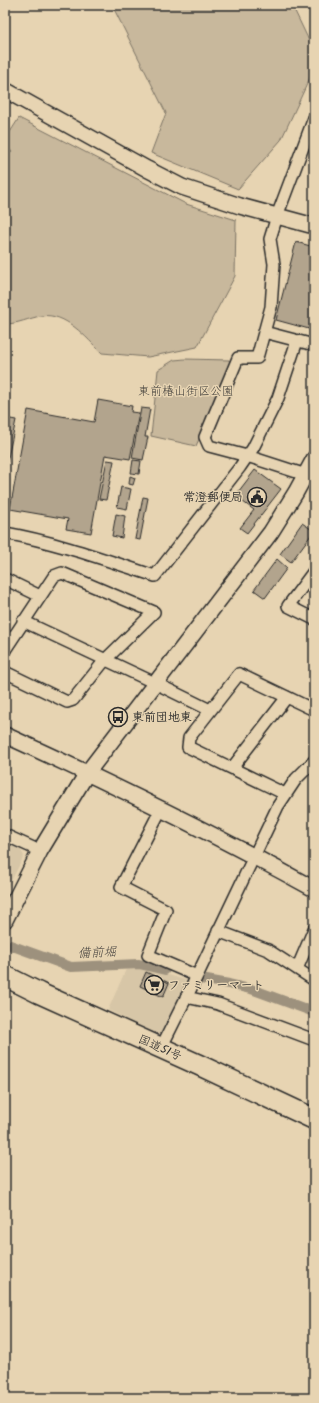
<svg xmlns="http://www.w3.org/2000/svg" width="319" height="1403" viewBox="0 0 319 1403" font-family="Kalam,'Klee One',sans-serif">
<style>
.built{fill:#d7c6a7}
.green{fill:#c8b89c;stroke:#7a7264}
.lines{fill:none;stroke-linecap:round;stroke-linejoin:round}
.canal{stroke:#9d917d;stroke-width:10}
.building{fill:#b2a48d;stroke:#2b2b2b}
.street-casing{stroke:#2b2b2b;stroke-width:14}
.secondary-casing{stroke:#2b2b2b;stroke-width:18}
.highway-casing{stroke:#2b2b2b;stroke-width:23}
.street{stroke:#e7d4b2;stroke-width:11}
.secondary{stroke:#e7d4b2;stroke-width:15}
.highway{stroke:#e7d4b2;stroke-width:20}
.labels{text-anchor:middle;dominant-baseline:central;stroke-width:3;stroke-linejoin:round;paint-order:stroke}
.park-label{font-size:12px;fill:#43403c;stroke:#e7d4b2}
.poi-label{font-size:12px;font-weight:bold;fill:#2b2b2b;stroke:#e7d4b2;text-anchor:start}
.street-label{font-size:12px;fill:#2b2b2b;stroke:#e7d4b2}
.water-label{font-size:13px;font-style:italic;fill:#484440;stroke:#e7d4b2}
</style>
<rect width="100%" height="100%" fill="#e7d4b2"/>
<filter id="ink" filterUnits="userSpaceOnUse"><feTurbulence type="fractalNoise" baseFrequency=".025" numOctaves="2"/><feDisplacementMap in="SourceGraphic" scale="8" xChannelSelector="R" yChannelSelector="G"/><feConvolveMatrix kernelMatrix="1 2 1 2 8 2 1 2 1" color-interpolation-filters="sRGB"/></filter>
<g filter="url(#ink)">
<path class="built" d="M5,841L20,849L24,856L5,893Z
M127,967L149,969L188,981L163,1033L156,1034L108,1010Z"/>
<path class="green" d="M112,5H292L314,51V69L281,140L238,189L151,153L166,113Z
M19,118L186,204L236,220L235,276L197,347L148,357L102,353C86,338 66,312 41,316C29,318 18,324 5,324V157L12,152L5,144V140Z
M185,359L229,360L231,365L196,446L151,436L158,370L174,360Z"/>
<g class="lines">
<path class="canal" d="M10,945L71,967L139,964L165,970
M201,979L229,984L254,990L314,1012"/>
</g>
<path class="building" d="M296,242L314,247V309L309,329L276,320Z
M98,400L132,406L131,412L139,413L130,459L105,455L91,533L66,529L68,519L10,509L28,410L94,422Z
M141,408L150,409L145,437H148L143,460L132,458Z
M5,418L16,420L5,472Z
M107,460L114,461L106,500L99,499Z
M133,460L141,461L139,474L131,473Z
M255,470L281,489L247,533L240,528L254,510L235,496Z
M130,476L135,478L133,485L129,484Z
M121,487L131,489L127,509L117,507Z
M143,497L148,498L140,540L135,539Z
M116,514L125,516L122,538L112,536Z
M302,523L314,531L291,562L280,554Z
M277,559L287,568L265,598L254,590Z
M146,972L169,983L163,997L140,986Z"/>
<g class="lines">
<defs>
<path id="street" d="M314,118L277,216L270,239L274,264L271,307L257,358H238L205,437L209,446L247,456L306,475L314,480
M264,332L314,345
M5,533C56,542 106,560 155,576L240,467L253,448L278,398L297,341
M314,571L288,606L314,619
M5,579L40,596
M23,621L155,683L210,710
M5,650L54,576L62,573L154,612L105,660L73,700L67,702L5,672
M232,768L287,697
M285,794L188,747L189,738L239,674L314,710
M161,809L121,887L166,910L148,955L197,976
M5,835L40,851
M218,931L268,950L314,980
M297,969L314,929
M186,997L218,1004L314,1040
M161,1048L197,976L278,806L296,779L314,761"/>
<path id="secondary" d="M5,90L147,169L182,187L240,206L314,226
M5,735C110,783 213,833 314,889
M5,920L40,851L87,773L271,532L296,492L314,459"/>
<path id="highway" d="M5,976L39,993L199,1065L314,1119"/>
</defs>
<use href="#street" class="street-casing"/>
<use href="#secondary" class="secondary-casing"/>
<use href="#highway" class="highway-casing"/>
<use href="#street" class="street"/>
<use href="#secondary" class="secondary"/>
<use href="#highway" class="highway"/>
</g>
</g>
<defs>
<symbol id="civic-ring" viewBox="-11 -11 22 22"><circle r="9.5" fill="#e7d4b2" stroke="#2b2b2b" stroke-width="1.5"/><path d="M-.6-6.5H3V-4.5H.6V-3L4-1V1h2V6H-6V1h2V-1L-.6-3ZM-1.2 2.5V6h2.4V2.5Z" fill="#2b2b2b"/></symbol>
<symbol id="bus-ring" viewBox="-11 -11 22 22"><circle r="9.5" fill="#e7d4b2" stroke="#2b2b2b" stroke-width="1.5"/><path d="M-5-6H5V4H4V6H2V4H-2V6H-4V4H-5ZM-3.5-4V0h7V-4ZM-3.5 1.2v1.5H-2V1.2ZM2 1.2v1.5H3.5V1.2Z" fill="#2b2b2b"/></symbol>
<symbol id="supermarket-ring" viewBox="-11 -11 22 22"><circle r="9.5" fill="#e7d4b2" stroke="#2b2b2b" stroke-width="1.5"/><path d="M-6-5.5h2.5l.6 2H6L4.5 2H-2.5L-4.4-4H-6ZM-1.5 3.2a1.3 1.3 0 1 0 .1 0ZM3 3.2a1.3 1.3 0 1 0 .1 0Z" fill="#2b2b2b"/></symbol>
</defs>
<g fill-rule="evenodd">
<use href="#civic-ring" x="246" y="486" width="22" height="22"/>
<use href="#bus-ring" x="107" y="706" width="22" height="22"/>
<use href="#supermarket-ring" x="143" y="974" width="22" height="22"/>
</g>
<g class="labels">
<g class="park-label">
<text x="186" y="391">東前椿山街区公園</text>
</g>
<g class="poi-label">
<text x="243" y="497" text-anchor="end">常澄郵便局</text>
<text x="132" y="717">東前団地東</text>
<text x="168" y="985">ファミリーマート</text>
</g>
<g class="street-label">
<text transform="translate(160 1048) rotate(24)">国道51号</text>
</g>
<g class="water-label">
<text transform="translate(97 953) rotate(-2)">備前堀</text>
</g>
</g>
<rect width="319" height="1403" fill="none" stroke="#e7d4b2" stroke-width="20"/>
<rect x="10" y="10" width="299" height="1383" fill="none" stroke="#2b2b2b" stroke-width="1.5" filter="url(#ink)"/>
</svg>
